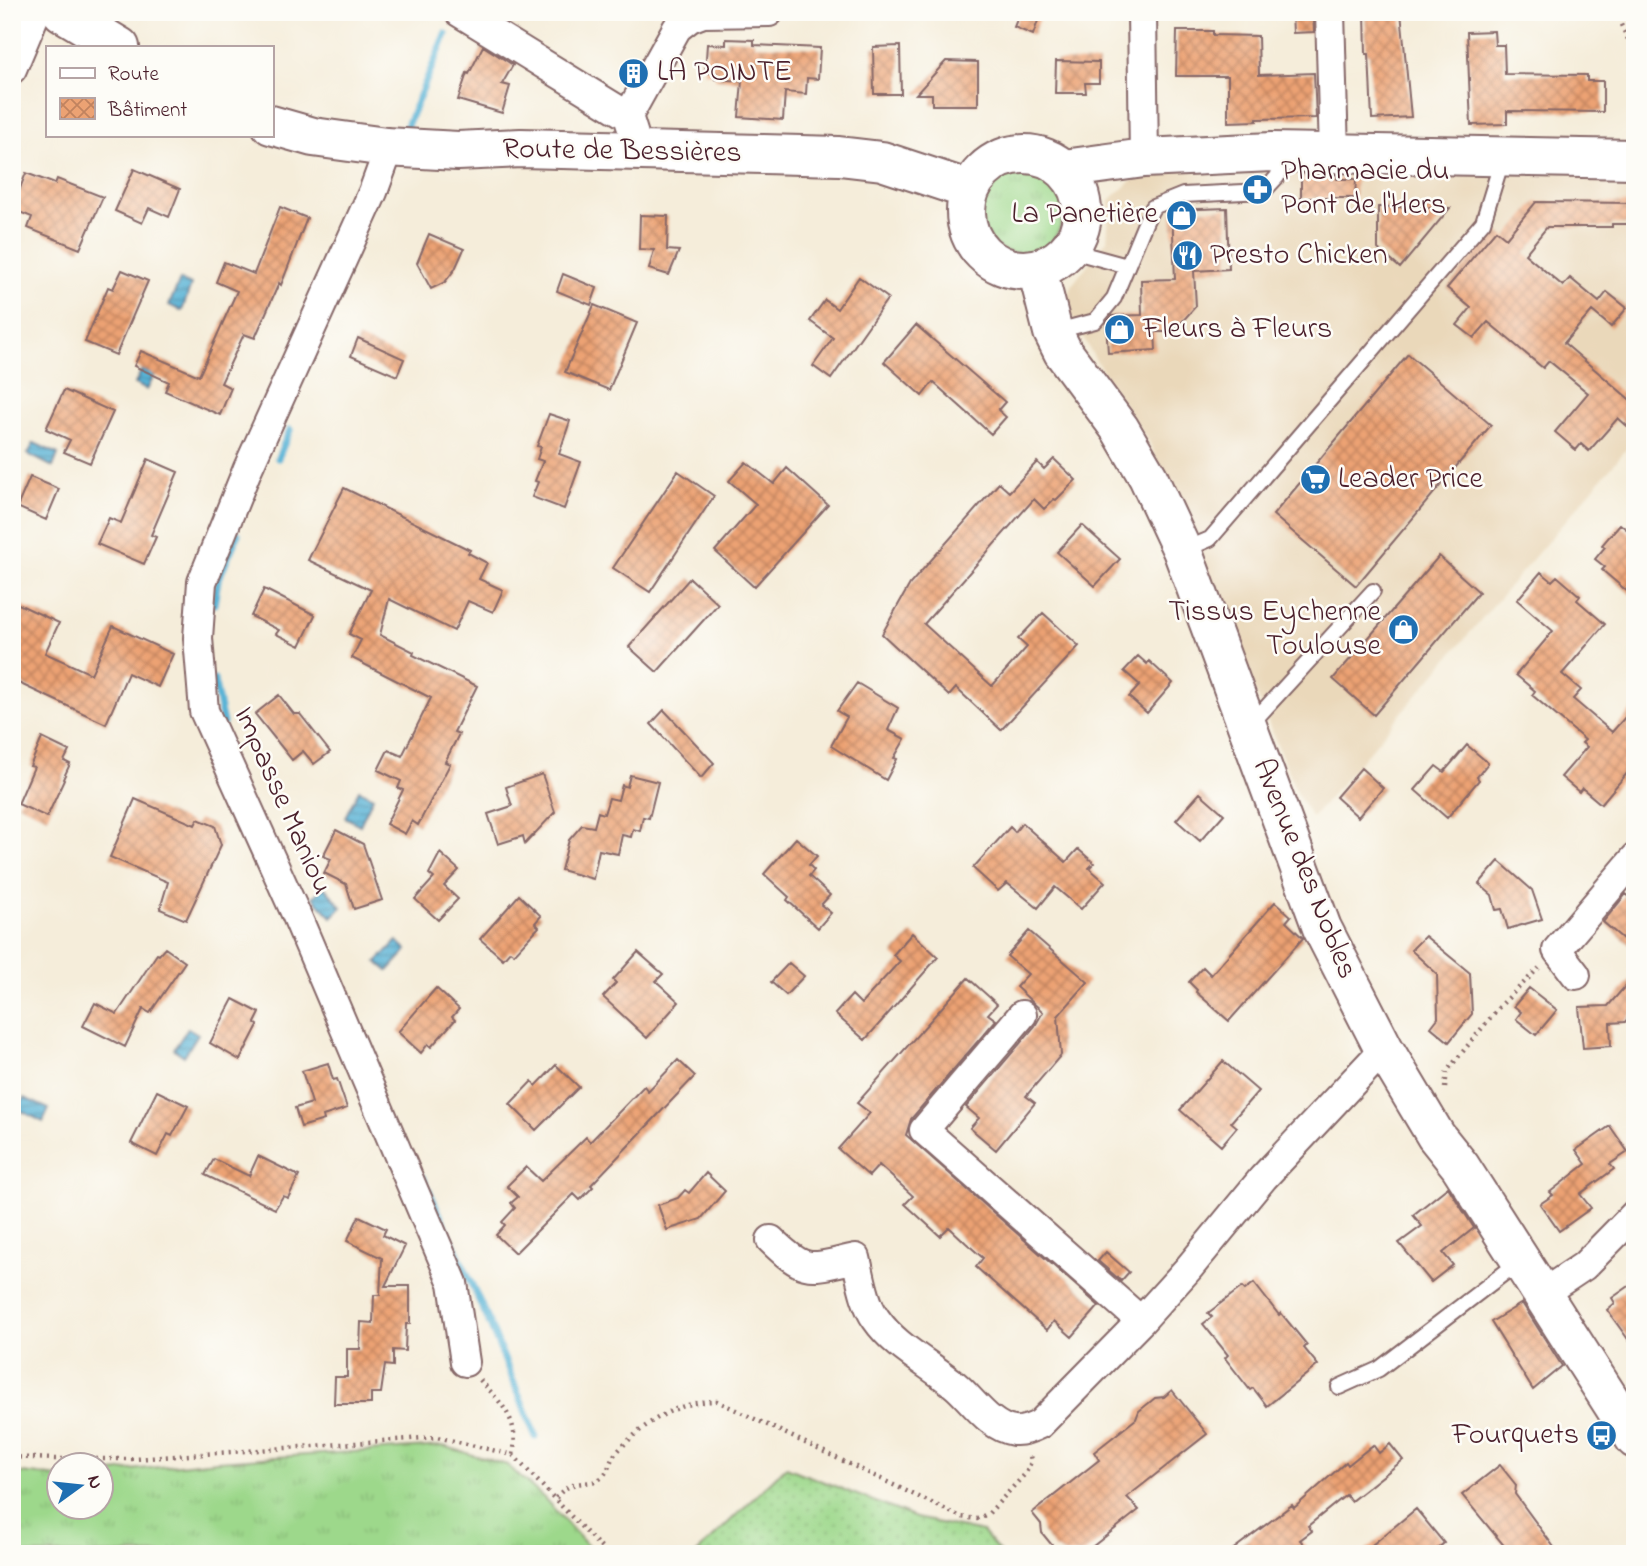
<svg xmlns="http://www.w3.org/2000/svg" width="1647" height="1566" viewBox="0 0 1647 1566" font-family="'Indie Flower',sans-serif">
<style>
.built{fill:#ead8ba}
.grass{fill:url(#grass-tufts);stroke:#747c5b;stroke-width:2}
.garden{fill:url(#garden-dots);stroke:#747c5b;stroke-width:2}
.water{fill:url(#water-rules);stroke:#516980;stroke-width:2}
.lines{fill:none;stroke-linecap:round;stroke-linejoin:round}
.stream{stroke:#58b3d6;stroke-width:7}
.building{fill:url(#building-cross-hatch)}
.lane-casing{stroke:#866768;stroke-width:18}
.street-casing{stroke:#866768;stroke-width:32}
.secondary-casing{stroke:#866768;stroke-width:42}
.path{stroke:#866768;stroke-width:4.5;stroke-dasharray:2 5;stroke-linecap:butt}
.lane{stroke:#fff;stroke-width:14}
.street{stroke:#fff;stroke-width:28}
.secondary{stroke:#fff;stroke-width:38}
.labels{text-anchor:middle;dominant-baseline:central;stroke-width:5;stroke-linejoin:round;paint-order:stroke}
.poi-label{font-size:30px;fill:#4a1f2b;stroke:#fdfcf7;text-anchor:start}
.street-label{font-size:30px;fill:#4a1f2b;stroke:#fdfcf7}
</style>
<defs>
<pattern id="grass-tufts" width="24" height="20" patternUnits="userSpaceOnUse" patternTransform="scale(1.75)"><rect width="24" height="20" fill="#9dd88b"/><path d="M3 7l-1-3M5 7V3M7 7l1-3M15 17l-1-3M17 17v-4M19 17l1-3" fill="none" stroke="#89b978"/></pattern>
<pattern id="garden-dots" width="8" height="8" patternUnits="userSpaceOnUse" patternTransform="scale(1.75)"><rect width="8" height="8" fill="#9dd88b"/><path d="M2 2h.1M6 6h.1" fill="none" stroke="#89b978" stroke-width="1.8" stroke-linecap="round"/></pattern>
<pattern id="water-rules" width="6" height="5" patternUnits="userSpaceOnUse" patternTransform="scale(1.75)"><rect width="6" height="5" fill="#58b3d6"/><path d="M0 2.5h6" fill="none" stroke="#4b91ae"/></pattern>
<pattern id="building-cross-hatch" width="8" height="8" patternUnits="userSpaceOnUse" patternTransform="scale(1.75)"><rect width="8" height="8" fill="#eca273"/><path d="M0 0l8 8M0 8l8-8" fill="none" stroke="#c1835f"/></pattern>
</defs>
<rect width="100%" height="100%" fill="#fdfcf7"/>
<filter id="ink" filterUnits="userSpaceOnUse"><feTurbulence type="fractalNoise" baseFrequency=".0143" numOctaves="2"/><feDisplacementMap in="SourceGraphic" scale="14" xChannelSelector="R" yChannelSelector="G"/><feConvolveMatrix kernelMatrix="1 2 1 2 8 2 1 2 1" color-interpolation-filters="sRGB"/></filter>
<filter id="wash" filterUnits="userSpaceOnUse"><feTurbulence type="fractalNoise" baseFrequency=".00686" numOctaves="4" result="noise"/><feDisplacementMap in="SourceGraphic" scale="28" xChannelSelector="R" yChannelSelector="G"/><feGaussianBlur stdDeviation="1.57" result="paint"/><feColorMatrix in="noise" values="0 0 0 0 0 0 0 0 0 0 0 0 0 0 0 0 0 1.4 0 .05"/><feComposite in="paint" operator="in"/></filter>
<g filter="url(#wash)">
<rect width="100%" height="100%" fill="#f5edda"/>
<path class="built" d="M1165,168L1635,171V439L1312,818L1298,796L1209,578L1149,442L1094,357L1066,305L1072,285L1107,240L1110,200L1131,181Z"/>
<path class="grass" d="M979 212a42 42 0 1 1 84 0a42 42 0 1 1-84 0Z
M443,1446L507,1465L544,1498L595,1554H12V1472L59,1477L60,1506H102V1473L217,1461Z"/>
<path class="garden" d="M786,1467L916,1518L982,1532L1001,1554H696Z"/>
<path class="water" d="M180,280L191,285L182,311L169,305Z
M148,356L158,368L147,390L135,384Z
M34,443L58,454L53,467L28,454Z
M359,790L373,797L360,825L345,817Z
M324,887L342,907L332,917L313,897Z
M397,941L407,950L388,971L377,962Z
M188,1028L198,1034L184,1056L174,1049Z
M24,1098L49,1109L43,1122L18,1109Z"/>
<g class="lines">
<path class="stream" d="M403,135L446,34
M278,458L290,430
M214,604L218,580L238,534
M214,680L223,723
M423,1178L489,1322L536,1437"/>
</g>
<g id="blocks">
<path class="building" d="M1020,12H1041L1033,35L1014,27Z
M1292,12H1313L1314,32L1293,33Z
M1365,12H1401L1411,117L1372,119L1369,54H1366Z
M1177,31H1213V35L1258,36L1259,75L1314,73L1316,118L1257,119V121L1228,122V76H1176Z
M1494,31L1495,45H1504L1505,74L1587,75V81H1603V112L1507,111V124L1471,125L1467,32Z
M726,39L754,40V45L820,48L818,79L807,78L806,94L785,92L783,120L739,117L742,81L715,79L716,73H705L707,44L726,45Z
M483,46L513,65L502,84L510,86L502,113L458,100L467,73L469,74Z
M900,46L901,94H874L873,47Z
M946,61L978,62V105H932V94H916Z
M1056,61L1099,62V83H1085L1086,93H1055Z
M134,169L180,189L169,217L149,208L142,223L115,211Z
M26,173L55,184L57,179L103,197L80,249L28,228L32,217L12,209Z
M1301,174L1337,175V179H1356L1355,198H1301Z
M1536,202L1635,203V224H1612V227H1547L1525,254L1563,286L1570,278L1599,302L1607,292L1627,308L1611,327L1592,311L1564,343L1635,404V433L1618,418L1589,451L1581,444L1576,450L1555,432L1588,393L1549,361L1543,368L1488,322L1474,338L1457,325L1471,308L1447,288L1496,230L1506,238Z
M280,207L307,218L281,285L279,283L255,338L244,334L221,383L231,388L220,415L165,391L169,382L134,366L141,351L199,376L237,291L216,282L224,262L254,274Z
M1378,207H1392L1450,208L1400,268L1378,249Z
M1227,208L1229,269L1194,271L1196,306L1173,332H1155L1156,350L1108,353L1106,323L1112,316L1142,315L1141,280L1175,279L1172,210Z
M640,215L668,216L667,250L679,251L669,275L649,269L654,250L639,249Z
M429,234L464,249L455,269L445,282L431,289L417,263Z
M122,270L148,281L116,355L85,342L108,287L113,289Z
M563,274L597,288L591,305L557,291Z
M859,277L888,298L831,379L813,366L833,338L810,321L825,300L837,309Z
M594,305L637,323L609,390L565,372Z
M916,325L1005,402L998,410L1006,417L991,434L933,382L922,396L884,362Z
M358,338L404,359L397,376L351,356Z
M1408,354L1491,425L1356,586L1273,515Z
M64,390L113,412L90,463L64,452L70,440L46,429Z
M549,414L570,421L559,454L581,462L564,509L532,497L538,482L535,481L543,461L537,459L541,447L537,446Z
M148,459L178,472L151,535L156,537L144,564L97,544L109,518L121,523Z
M1054,459L1076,480L1056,500L1054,499L1044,509L1034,499L924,624L992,686L1027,647L1018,639L1043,613L1079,646L1001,730L956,688L949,696L882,634L910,584L999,483L1009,492L1037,462L1044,469Z
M746,462L774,484L787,468L828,505L754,587L715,551L756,504L729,481Z
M678,471L714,496L650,592L613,568Z
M30,477L59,489L46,520L17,507Z
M344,488L470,550L468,553L487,563L479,579L503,590L493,612L468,601L454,631L389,599L380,635L414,652L413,655L477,686L454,732L459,734L445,762L450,764L418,825L412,821L405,834L386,824L403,790L398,788L401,781L378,770L388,750L402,756L431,698L352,658L361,640L349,634L371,590L308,560Z
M1620,524L1635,536V598L1602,570L1605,567L1595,559L1605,547L1602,545Z
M1082,525L1120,559L1095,586L1057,552Z
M1439,556L1479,592L1374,715L1333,679Z
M1541,572L1552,581L1557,576L1580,596L1577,600L1605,624L1562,674L1581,690L1573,699L1612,732L1635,706V764L1601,804L1582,788L1579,792L1561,777L1587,747L1582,743L1585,740L1532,695L1535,691L1516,675L1553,631L1517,600Z
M690,578L718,604L657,672L629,647Z
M264,589L315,615L300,646L276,634L279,630L251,616Z
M12,601L59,623L45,653L91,674L113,626L173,654L158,687L128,673L106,724L12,680Z
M1138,656L1147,664L1149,661L1173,683L1147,713L1129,697L1140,685L1124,671Z
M857,683L898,708L888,730L905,739L894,758L897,759L886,780L831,746L847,717L837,711Z
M279,695L294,714H300L330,752L314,764L303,751L292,760L255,714Z
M664,710L714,763L701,778L651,724Z
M42,738L69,751L64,761L70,764L63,779L64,780L47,817L18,804L34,767L30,766Z
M1467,745L1488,763L1477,777L1479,780L1447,818L1415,790L1436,766L1444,772Z
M1361,768L1383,788L1358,817L1336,797Z
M542,774L555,812L525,844L523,836L498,844L488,814L512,806L506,787Z
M630,775L658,782L649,818L643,817L640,831L633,829L631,837L622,835L618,854L599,850L593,879L561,870L569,840L582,825L594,827L598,812L604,814L609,798L618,800L622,785L627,787Z
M1200,793L1224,814L1200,841L1176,820Z
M135,799L195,825L198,819L215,826L221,845L186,920L160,909L168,882L110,857Z
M1022,823L1066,862L1078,849L1094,863L1089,868L1105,882L1081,909L1055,887L1038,908L1007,883L998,891L973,868L1010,827L1015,832Z
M336,830L363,844L382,900L354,909L346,884L324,873L331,859L323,856Z
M796,838L817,856L809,865L814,870L809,876L830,895L821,905L831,913L818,928L787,900L789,897L764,874Z
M440,853L459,870L444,886L458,899L438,920L415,899L434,878L429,874Z
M1499,861L1532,890L1542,919L1508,929L1502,909L1496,910L1492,895L1479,884Z
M1626,894L1635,901V949L1603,922Z
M519,895L541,916L535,923L539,927L514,954L510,951L503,959L480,939Z
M1275,902L1291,916L1286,922L1303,938L1229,1021L1196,992L1197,990L1189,982L1203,967L1211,975Z
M1029,931L1088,982L1058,1016L1061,1055L1026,1096L1035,1103L996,1150L970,1128L979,1118L966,1107L1035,1026L1043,1012L1016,987L1028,974L1007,956Z
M912,933L938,957L865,1040L835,1014L852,995L861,1004L900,961L893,955Z
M1425,936L1470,973L1472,1014L1449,1042L1431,1027L1438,1018L1437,974L1411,950Z
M165,948L185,962L150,1013L143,1009L125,1047L83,1026L95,1003L117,1014L157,954L159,955Z
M638,952L663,974L656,981L679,1002L647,1038L603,997L616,983L613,980Z
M789,963L804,976L786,995L771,982Z
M1635,975V1010L1625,1022L1610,1023L1611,1046L1583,1048L1579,1007L1608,1006Z
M968,978L997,1004L988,1014L996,1020L911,1119L906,1135L1099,1306L1072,1337L1054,1321L1047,1330L976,1267L983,1258L966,1243L949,1227L940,1236L905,1204L913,1196L879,1165L869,1176L838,1149L870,1113L857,1103Z
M436,988L459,1009L452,1017L455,1020L431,1047L428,1044L421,1053L398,1032Z
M1529,988L1557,1010L1536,1035L1516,1019L1521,1012L1514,1006Z
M233,999L260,1013L255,1023L258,1025L240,1060L210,1043Z
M678,1060L695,1076L591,1185L593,1187L580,1200L574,1194L515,1253L496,1235L505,1225L502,1222L515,1208L511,1203L518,1197L507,1186L526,1167L541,1181L586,1137L590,1142L644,1086L648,1091Z
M1223,1061L1258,1091L1231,1122L1237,1127L1221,1146L1180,1110Z
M328,1063L333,1080L337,1079L347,1108L323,1116L324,1120L301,1127L295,1108L312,1103L302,1071Z
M556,1065L579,1087L536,1130L510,1104L532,1081L536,1086Z
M157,1091L188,1106L172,1136L168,1134L157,1156L131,1143Z
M1610,1126L1628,1152L1610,1164L1614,1169L1580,1194L1591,1208L1559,1231L1540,1204L1553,1195L1550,1192L1586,1164L1576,1150Z
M258,1156L299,1176L288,1198L283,1196L275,1209L205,1175L214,1159L249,1176Z
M706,1173L725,1191L701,1219L667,1230L658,1205L678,1198L685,1190L689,1193Z
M1448,1187L1474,1228L1443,1253L1453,1265L1431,1282L1399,1243L1422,1226L1413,1215Z
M359,1216L386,1229L383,1235L405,1246L385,1286H410V1324H406L405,1351L393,1350V1366L385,1365L381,1393H371V1404H334L335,1377H347V1349H360L361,1322L373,1323L374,1295H380L382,1258L347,1241Z
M1106,1252L1129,1272L1121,1281L1098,1261Z
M1635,1282V1349L1607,1310L1615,1303L1612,1298Z
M1254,1283L1279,1315L1281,1313L1307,1345L1304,1348L1318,1365L1267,1406L1253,1388L1250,1390L1225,1358L1228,1355L1203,1324L1212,1317L1208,1313L1242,1287L1245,1290Z
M1522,1303L1562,1366L1533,1390L1491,1322Z
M1172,1390L1207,1434L1127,1497L1139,1510L1083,1554H1065L1055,1549L1042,1533L1041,1524L1032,1513L1099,1460L1094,1452L1136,1419L1139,1411L1155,1398L1164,1397Z
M1390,1444L1403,1460L1351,1501L1346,1495L1308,1526L1312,1531L1300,1540L1313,1554H1227L1292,1505L1294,1508L1346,1462L1348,1465L1373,1445L1379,1453Z
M1500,1465L1516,1485L1515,1494L1559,1554H1511L1462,1495Z
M1416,1509L1444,1543L1431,1554H1361Z"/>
</g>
</g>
<g filter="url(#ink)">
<use href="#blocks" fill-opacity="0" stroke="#866768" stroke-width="2"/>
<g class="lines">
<defs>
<path id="lane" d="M1068,250L1127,266
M1057,331L1095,321L1114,298L1146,221L1153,207L1183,195L1264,191L1277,177L1286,154
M1184,550L1210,539L1483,222L1502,160
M1251,724L1373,591
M1339,1387L1379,1369L1520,1261"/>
<path id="street" d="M459,12L628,116
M1142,12L1144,158
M1330,12L1334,154
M12,69L36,12
M386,147L384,162L373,192L248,468L202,582L198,638L204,711L296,914L453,1283L465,1362
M639,151L628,116L677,28L690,18L703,13L769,12
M1576,975L1557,950L1635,858
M1022,1015L924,1130L1141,1321L1188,1269L1263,1178L1384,1049
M771,1240C807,1275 810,1268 856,1258C861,1278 864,1302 876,1319C895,1347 930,1364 955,1385C972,1399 990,1428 1014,1431C1023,1432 1032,1428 1040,1424L1141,1321
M1542,1294L1584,1266L1635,1214"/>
<path id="secondary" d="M62,12L120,47
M271,125L313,137L386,147L458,151L521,148L839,156L882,161L970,190
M966 212a58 58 0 1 1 116 0a58 58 0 1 1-116 0Z
M1064,169L1144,158L1272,152L1635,159
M1037,269L1053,332L1063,352L1120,429L1148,477L1182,550L1322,928L1384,1049L1436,1136L1460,1166L1635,1439"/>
</defs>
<use href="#lane" class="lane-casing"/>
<use href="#street" class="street-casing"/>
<use href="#secondary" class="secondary-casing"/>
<path class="path" d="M1615,12L1634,52L1630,131
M1445,1088L1447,1071L1500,1006L1539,968
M480,1380C502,1404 520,1420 513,1455
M12,1457L55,1459H135L437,1437L513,1455L607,1554
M556,1498C573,1475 591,1489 603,1476C610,1469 610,1458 617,1452C644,1423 676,1401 717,1401L961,1517L977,1519L989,1513L1026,1473L1031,1462L1030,1455"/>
<use href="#lane" class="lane"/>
<use href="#street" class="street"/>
<use href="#secondary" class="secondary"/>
</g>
</g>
<defs>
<symbol id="building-disc" viewBox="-11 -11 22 22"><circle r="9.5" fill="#1f6fb2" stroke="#fdfcf7"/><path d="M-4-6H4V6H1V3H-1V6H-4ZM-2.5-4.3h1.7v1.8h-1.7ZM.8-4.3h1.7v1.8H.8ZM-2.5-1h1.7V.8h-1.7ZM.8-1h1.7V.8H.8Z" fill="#fff"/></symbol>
<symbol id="pharmacy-disc" viewBox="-11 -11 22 22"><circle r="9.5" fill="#1f6fb2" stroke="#fdfcf7"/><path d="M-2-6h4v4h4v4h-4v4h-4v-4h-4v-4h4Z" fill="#fff"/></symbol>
<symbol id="shop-disc" viewBox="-11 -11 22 22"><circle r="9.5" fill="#1f6fb2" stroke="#fdfcf7"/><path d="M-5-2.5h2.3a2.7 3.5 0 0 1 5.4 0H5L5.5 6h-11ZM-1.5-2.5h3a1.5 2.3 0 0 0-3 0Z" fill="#fff"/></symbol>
<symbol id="restaurant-disc" viewBox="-11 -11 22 22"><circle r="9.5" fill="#1f6fb2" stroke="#fdfcf7"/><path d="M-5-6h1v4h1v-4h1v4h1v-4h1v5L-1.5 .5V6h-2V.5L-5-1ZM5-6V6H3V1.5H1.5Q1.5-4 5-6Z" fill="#fff"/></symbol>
<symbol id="supermarket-disc" viewBox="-11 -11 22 22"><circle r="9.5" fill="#1f6fb2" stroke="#fdfcf7"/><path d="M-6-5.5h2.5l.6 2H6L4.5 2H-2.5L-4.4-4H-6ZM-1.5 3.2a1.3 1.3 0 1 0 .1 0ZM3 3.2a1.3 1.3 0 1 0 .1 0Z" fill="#fff"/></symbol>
<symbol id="bus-disc" viewBox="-11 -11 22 22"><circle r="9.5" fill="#1f6fb2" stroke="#fdfcf7"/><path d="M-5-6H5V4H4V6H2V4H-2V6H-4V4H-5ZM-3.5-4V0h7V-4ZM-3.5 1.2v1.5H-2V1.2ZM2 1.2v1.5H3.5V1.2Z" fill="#fff"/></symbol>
</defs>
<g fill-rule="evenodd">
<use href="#building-disc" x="616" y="56" width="35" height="35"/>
<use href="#pharmacy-disc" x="1240" y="172" width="35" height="35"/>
<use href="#shop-disc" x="1164" y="198" width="35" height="35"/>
<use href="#restaurant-disc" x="1170" y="238" width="35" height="35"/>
<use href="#shop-disc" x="1102" y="312" width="35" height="35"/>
<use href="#supermarket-disc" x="1298" y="462" width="35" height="35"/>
<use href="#shop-disc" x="1386" y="612" width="35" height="35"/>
<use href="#bus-disc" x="1584" y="1418" width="35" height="35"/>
</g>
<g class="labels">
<g class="poi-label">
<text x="657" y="73">LA POINTE</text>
<text x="1281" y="172">Pharmacie du<tspan x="1281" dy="34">Pont de l'Hers</tspan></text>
<text x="1158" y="215" text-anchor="end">La Panetière</text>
<text x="1210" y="256">Presto Chicken</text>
<text x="1143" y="330">Fleurs à Fleurs</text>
<text x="1338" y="480">Leader Price</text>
<text x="1381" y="613" text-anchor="end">Tissus Eychenne<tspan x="1381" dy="34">Toulouse</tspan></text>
<text x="1579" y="1436" text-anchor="end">Fourquets</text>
</g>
<g class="street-label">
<text transform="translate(622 152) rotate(1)">Route de Bessières</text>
<text transform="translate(282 801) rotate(66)">Impasse Maniou</text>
<text transform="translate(1304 869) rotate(68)">Avenue des Nobles</text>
</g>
</g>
<rect width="1647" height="1566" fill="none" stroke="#fdfcf7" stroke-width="42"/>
<rect x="46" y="46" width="228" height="91" fill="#fdfcf7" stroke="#b5a4a5" stroke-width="2"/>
<rect x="60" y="68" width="35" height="10" fill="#ffffff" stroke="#b5a4a5" stroke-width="2"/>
<text x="108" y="80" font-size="21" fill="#4a1f2b">Route</text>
<rect x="60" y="98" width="35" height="21" fill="url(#building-cross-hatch)" stroke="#b5a4a5" stroke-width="2"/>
<text x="108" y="116" font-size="21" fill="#4a1f2b">Bâtiment</text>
<g transform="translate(80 1486) rotate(75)"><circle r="33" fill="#fdfcf7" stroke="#b5a4a5" stroke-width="2"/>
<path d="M0-5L12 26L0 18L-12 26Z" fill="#1f6fb2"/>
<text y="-10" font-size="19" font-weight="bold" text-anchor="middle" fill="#4a1f2b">N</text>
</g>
</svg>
